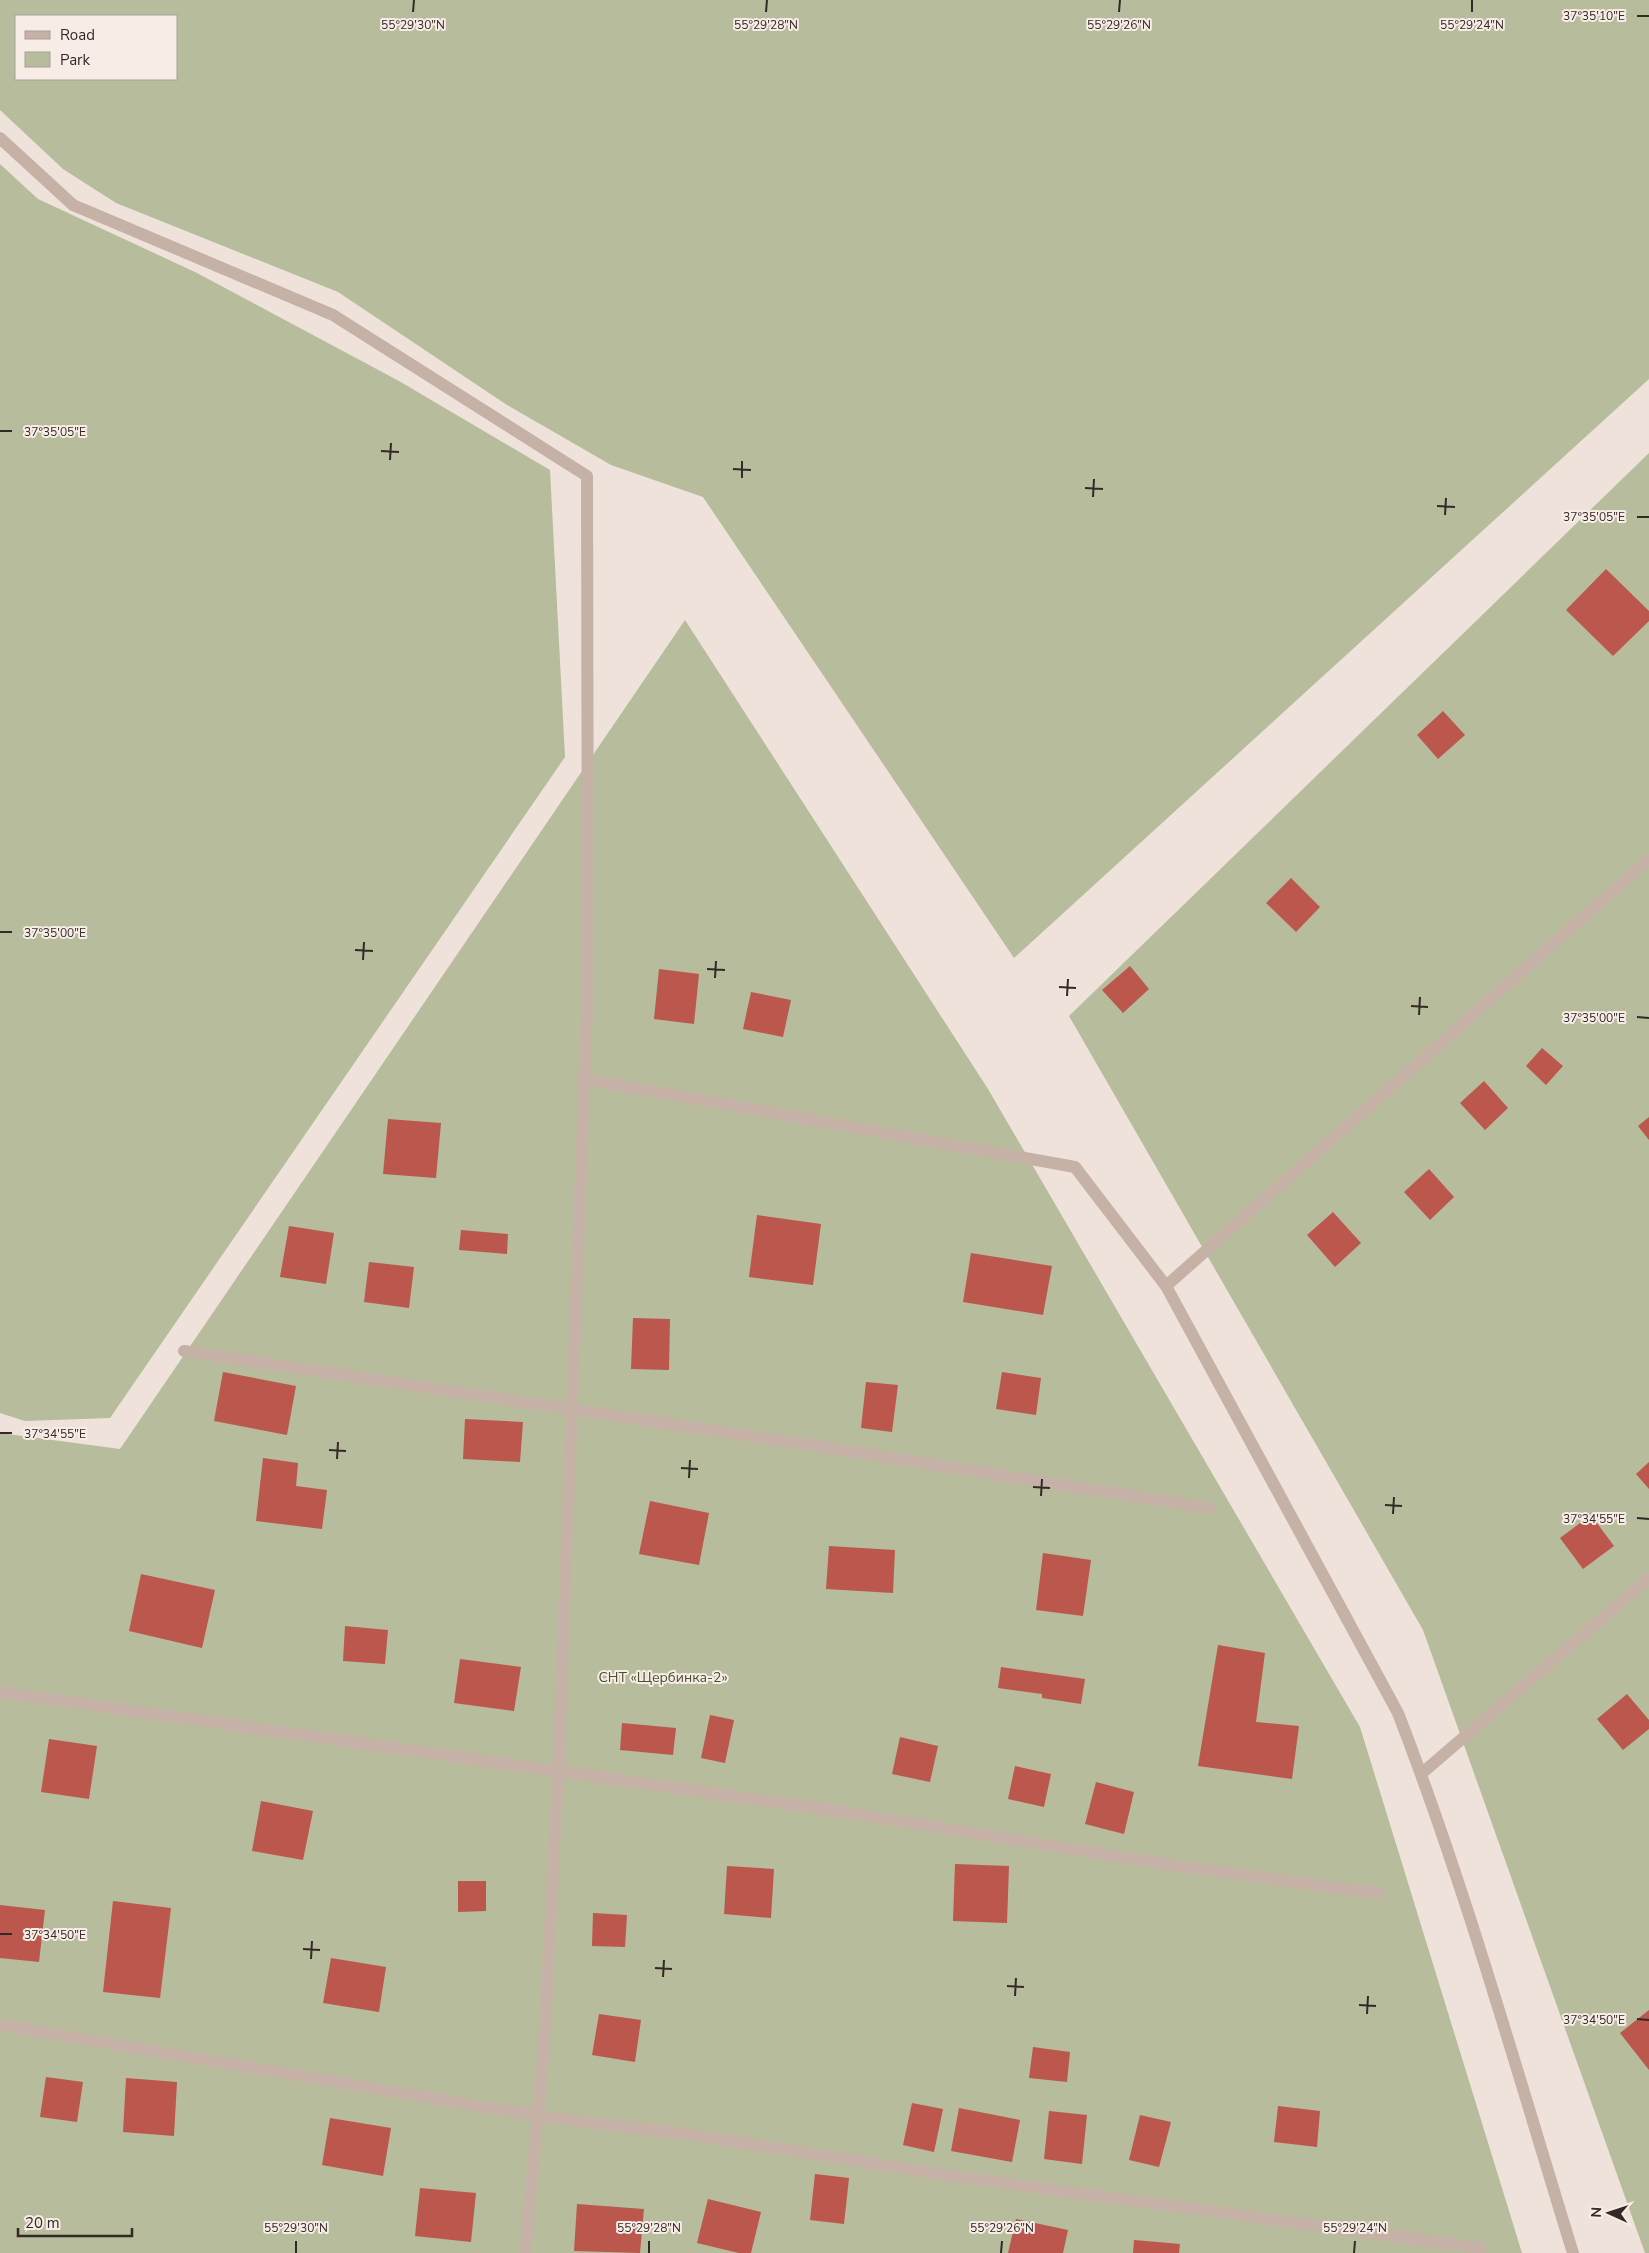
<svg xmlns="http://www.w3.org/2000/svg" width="1649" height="2253" viewBox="0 0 1649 2253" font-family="'Nunito Sans',sans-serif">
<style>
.green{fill:#b6bc9c;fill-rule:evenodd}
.building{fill:#bb574c}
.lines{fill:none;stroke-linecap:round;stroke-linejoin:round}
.minor{stroke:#c6b1a7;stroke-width:12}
.ticks{fill:none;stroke:#332927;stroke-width:2}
.labels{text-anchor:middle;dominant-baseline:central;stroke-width:4;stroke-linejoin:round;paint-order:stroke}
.park-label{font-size:14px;fill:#474f2d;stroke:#f7ede6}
.ticks-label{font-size:12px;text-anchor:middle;fill:#332927;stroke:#f7ede6;stroke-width:4;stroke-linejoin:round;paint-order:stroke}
</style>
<rect width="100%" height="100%" fill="#efe2da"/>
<path class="green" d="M0,0H1649V379L1014,958L703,497L611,465L507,405L338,292L116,203L63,169L0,110ZM16,16H176V79H16Z
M0,164L38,199L197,273L399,381L550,470L565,757L110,1418L25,1421L0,1413Z
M1649,453V2253H1645L1423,1630L1069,1016Z
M685,620L988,1089L1360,1727L1522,2253H0V1433L120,1449Z"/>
<path class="building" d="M1606,569L1649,611V621L1613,656L1566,610Z
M1443,711L1465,735L1438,759L1417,735Z
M1291,878L1320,907L1296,932L1266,903Z
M1130,966L1149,989L1123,1013L1102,990Z
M659,969L699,974L694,1024L654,1019Z
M751,992L791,1000L783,1037L743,1029Z
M1542,1048L1563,1066L1546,1085L1526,1066Z
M1484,1081L1508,1108L1485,1130L1460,1103Z
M1649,1117V1140L1638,1126Z
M388,1119L441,1123L436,1178L383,1174Z
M1429,1169L1454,1197L1430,1220L1404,1192Z
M1333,1212L1361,1243L1335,1267L1307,1235Z
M757,1215L821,1224L813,1285L749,1277Z
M289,1226L334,1233L326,1284L280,1277Z
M461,1230L508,1234L507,1254L459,1250Z
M971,1253L1052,1266L1043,1315L963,1302Z
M369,1262L414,1267L409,1308L364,1302Z
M633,1318L670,1319L669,1370L631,1369Z
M223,1372L296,1386L287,1435L214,1421Z
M1002,1372L1041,1378L1036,1415L996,1409Z
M866,1382L898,1385L892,1432L861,1428Z
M465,1419L523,1422L520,1462L463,1459Z
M263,1458L298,1463L296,1486L327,1490L322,1529L256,1521Z
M1649,1462V1489L1636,1474Z
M650,1501L709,1513L699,1565L639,1554Z
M1591,1515L1614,1546L1583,1569L1560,1538Z
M829,1546L895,1550L893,1593L826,1589Z
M1043,1553L1091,1560L1083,1616L1036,1610Z
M141,1574L215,1590L202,1648L129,1631Z
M345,1626L388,1630L385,1664L343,1661Z
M1218,1645L1265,1653L1256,1722L1299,1726L1292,1779L1198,1766Z
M460,1659L521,1667L514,1711L454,1703Z
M1001,1667L1085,1679L1081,1704L1042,1698V1694L998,1688Z
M1627,1694L1649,1720V1729L1623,1750L1597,1719Z
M710,1715L734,1720L725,1763L701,1758Z
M622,1723L676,1728L673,1755L620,1750Z
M900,1737L938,1746L930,1782L892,1774Z
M49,1739L97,1746L89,1799L41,1792Z
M1015,1766L1051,1774L1044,1807L1008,1799Z
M1096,1782L1134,1792L1124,1834L1085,1824Z
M261,1801L313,1811L303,1860L252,1851Z
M955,1864L1009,1866L1007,1923L953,1921Z
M727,1866L774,1869L771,1918L724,1914Z
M458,1881H486V1911L458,1912Z
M113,1901L171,1908L160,1998L103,1992Z
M0,1905L45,1910L39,1962L0,1958Z
M593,1913L627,1915L625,1947L592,1946Z
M331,1958L386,1967L379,2012L323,2003Z
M1649,2010V2070L1620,2033Z
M599,2014L641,2020L635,2062L592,2055Z
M1033,2047L1070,2052L1067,2082L1029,2078Z
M46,2077L83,2082L77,2122L40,2117Z
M126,2078L177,2082L174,2136L123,2132Z
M912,2103L943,2109L934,2152L903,2145Z
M1278,2106L1320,2111L1317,2147L1274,2142Z
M959,2108L1020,2120L1012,2162L951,2151Z
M1049,2111L1087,2115L1082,2164L1044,2159Z
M1140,2115L1171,2122L1159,2167L1129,2160Z
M330,2118L391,2128L383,2176L322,2165Z
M815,2174L849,2178L844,2224L810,2220Z
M420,2188L476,2193L471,2242L415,2236Z
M708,2199L761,2212L751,2253H739L697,2243Z
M577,2204L644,2209L640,2253L574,2251Z
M1016,2219L1068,2230L1063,2253H1008Z
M1134,2240L1180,2244L1179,2253H1133Z"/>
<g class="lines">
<path class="minor" d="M0,138L73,205L333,315L587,476L588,986L558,1772L544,2046L525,2253
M584,1079L1075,1167L1166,1286L1398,1713C1466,1889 1517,2072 1573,2253
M1166,1286L1649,859
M184,1351L797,1443L1209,1508
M0,1692L831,1810L1183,1867L1378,1893
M1421,1774L1649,1578
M0,2025L538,2116L680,2133L952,2176L1481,2248"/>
</g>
<path class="ticks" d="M413,12L414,0M766,12L767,0M1119,12L1120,0M1472,12V0M1637,16H1649M0,431H12M381,451L399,452M390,460L391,443M733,469L751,470M742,478V461M1085,488L1103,489M1093,497L1094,479M1437,506L1455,507M1445,515L1446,498M1637,517H1649M0,932H12M355,950L373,951M363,960L364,942M707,969L725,970M715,978L716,961M1059,987L1076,988M1067,996L1068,979M1411,1006L1428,1007M1419,1015L1420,997M1637,1017L1649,1018M0,1433H12M329,1450L346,1451M337,1459L338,1442M681,1468L698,1469M689,1478L690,1460M1033,1487L1050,1488M1041,1496L1042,1479M1385,1505L1402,1506M1393,1514L1394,1497M1637,1518L1649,1519M0,1934H12M303,1949L320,1950M311,1959L312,1941M655,1968L672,1969M663,1977L664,1960M1007,1986L1024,1987M1015,1996L1016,1978M1359,2005L1376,2006M1367,2014L1368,1996M1637,2019L1649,2020M296,2253V2241M649,2253V2241M1001,2253L1002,2241M1354,2253L1355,2241"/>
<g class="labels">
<g class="park-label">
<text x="663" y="1677">СНТ «Щербинка-2»</text>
</g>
</g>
<g class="ticks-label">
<text x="1594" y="20">37°35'10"E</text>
<text x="413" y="29">55°29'30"N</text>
<text x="766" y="29">55°29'28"N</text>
<text x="1119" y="29">55°29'26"N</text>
<text x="1472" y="29">55°29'24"N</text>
<text x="55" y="436">37°35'05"E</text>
<text x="1594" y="521">37°35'05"E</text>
<text x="55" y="937">37°35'00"E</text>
<text x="1594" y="1022">37°35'00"E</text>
<text x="55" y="1438">37°34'55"E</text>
<text x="1594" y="1523">37°34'55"E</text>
<text x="55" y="1939">37°34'50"E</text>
<text x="1594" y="2024">37°34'50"E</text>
<text x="296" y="2232">55°29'30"N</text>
<text x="649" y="2232">55°29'28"N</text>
<text x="1002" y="2232">55°29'26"N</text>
<text x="1355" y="2232">55°29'24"N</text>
</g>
<rect x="15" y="15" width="162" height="65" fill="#f7ede6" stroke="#a99f9a"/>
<rect x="25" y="31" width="25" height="8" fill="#c6b1a7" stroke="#a99f9a"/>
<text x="60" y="40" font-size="15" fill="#332927">Road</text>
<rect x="25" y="52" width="25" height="15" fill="#b6bc9c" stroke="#a99f9a"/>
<text x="60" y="65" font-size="15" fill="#332927">Park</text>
<g transform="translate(1609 2213) rotate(273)" stroke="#f7ede6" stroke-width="4" paint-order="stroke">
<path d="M0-4L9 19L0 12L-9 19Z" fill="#332927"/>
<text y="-8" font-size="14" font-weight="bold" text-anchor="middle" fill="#332927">N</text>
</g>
<path d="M18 2228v8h114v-8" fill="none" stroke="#332927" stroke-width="2.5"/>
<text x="25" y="2228" font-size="15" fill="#332927" stroke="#f7ede6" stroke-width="4" paint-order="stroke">20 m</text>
</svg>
